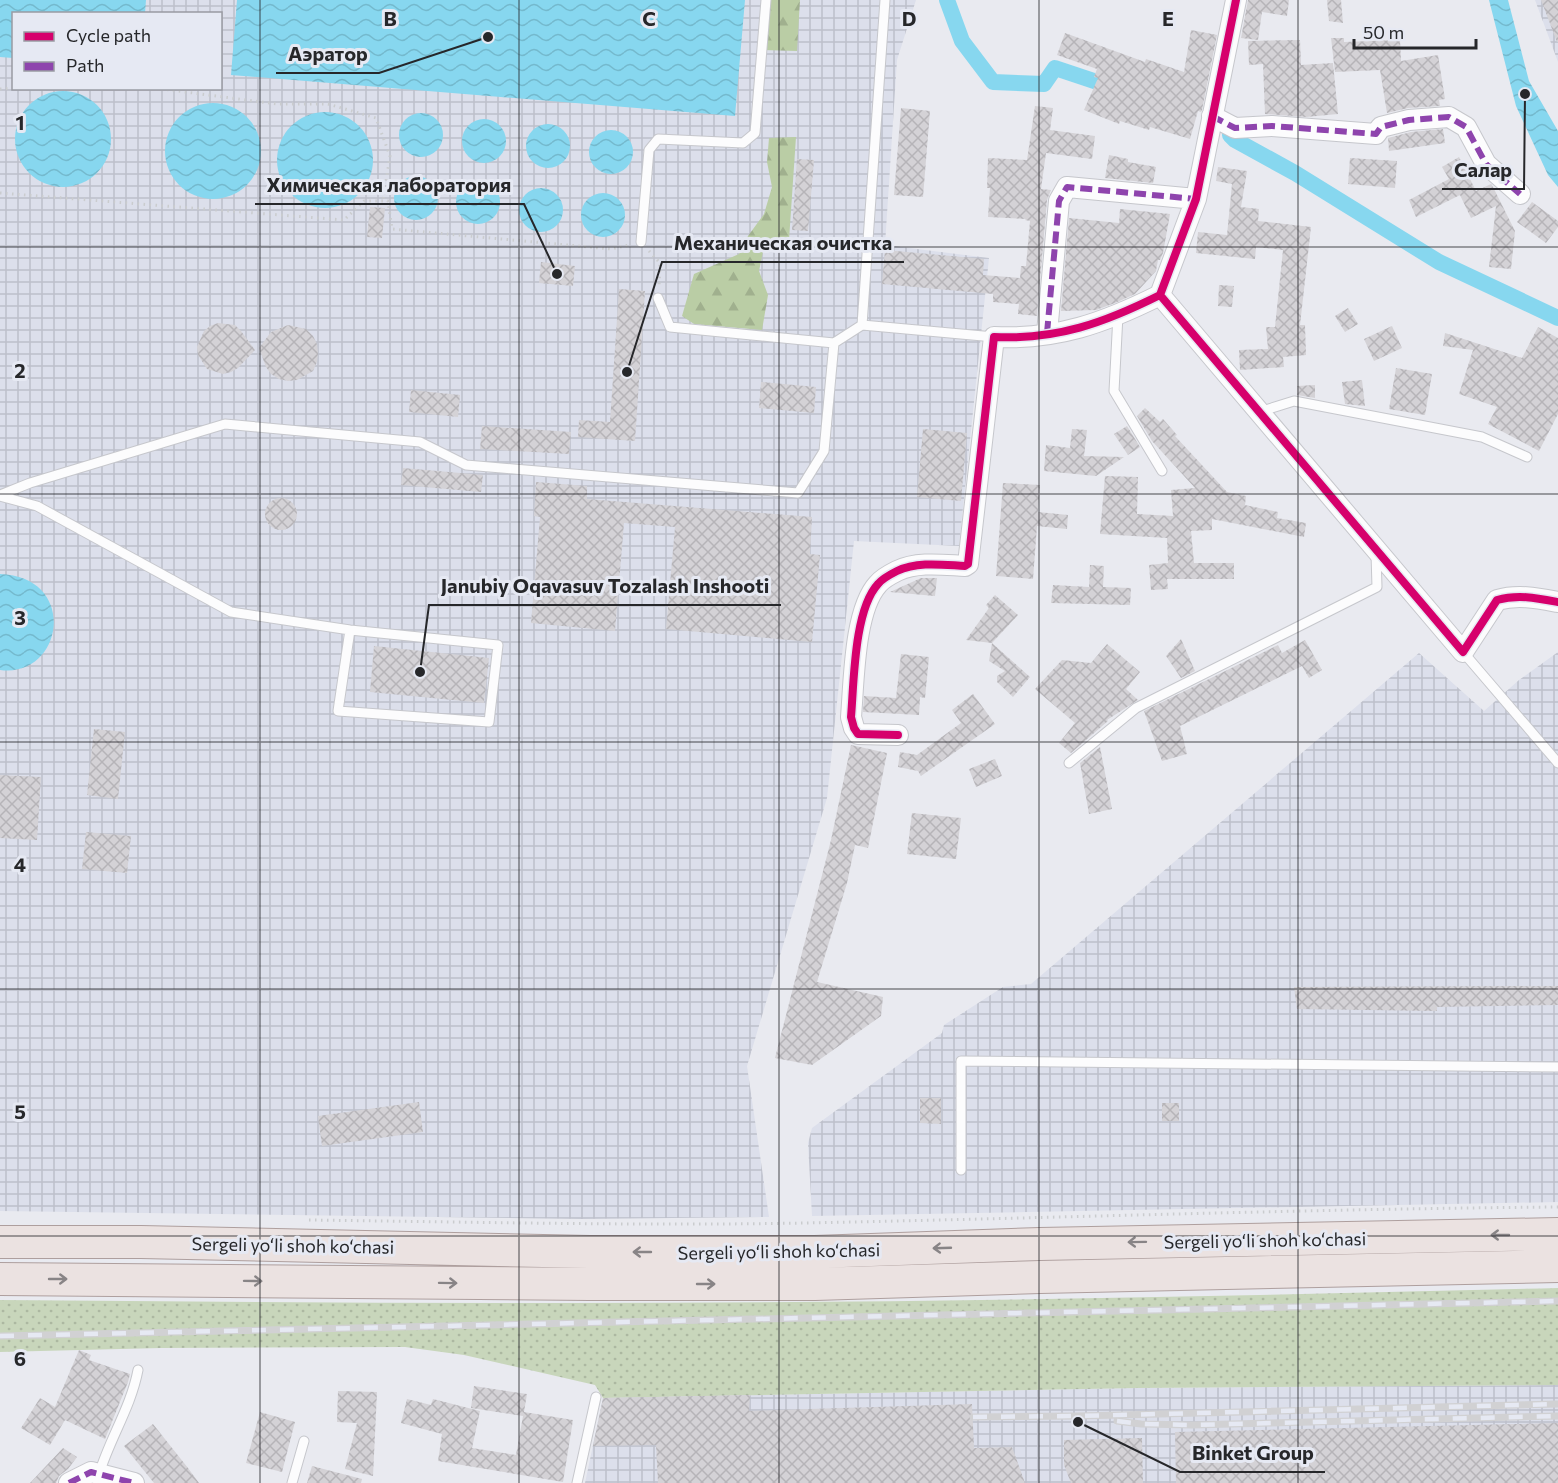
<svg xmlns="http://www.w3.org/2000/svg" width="1558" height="1483" viewBox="0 0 1558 1483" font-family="Commissioner,sans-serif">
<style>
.industrial{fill:url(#industrial-grid);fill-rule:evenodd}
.grass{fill:url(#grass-dots)}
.forest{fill:url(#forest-firs)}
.water{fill:url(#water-waves)}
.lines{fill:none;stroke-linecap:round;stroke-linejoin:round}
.canal{stroke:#87d7ef;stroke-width:16}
.building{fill:url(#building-cross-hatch)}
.service-casing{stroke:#c6c7cc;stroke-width:11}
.minor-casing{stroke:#c6c7cc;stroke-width:22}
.primary-casing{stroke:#ae9f9e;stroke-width:34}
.path{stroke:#caccce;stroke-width:3;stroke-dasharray:1.5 4.5;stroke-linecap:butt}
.service{stroke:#fcfcfd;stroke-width:9}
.minor{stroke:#fcfcfd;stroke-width:20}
.primary{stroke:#ebe2e1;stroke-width:32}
.rail-casing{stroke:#d1d1d3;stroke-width:7}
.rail{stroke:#e6e9f3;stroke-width:4.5;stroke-dasharray:14;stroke-linecap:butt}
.quiet{stroke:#8e44ad;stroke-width:6;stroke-dasharray:12 6;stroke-linecap:butt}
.cycleway-casing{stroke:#e6e9f3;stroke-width:11}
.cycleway{stroke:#d6006c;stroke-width:8}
.oneway{stroke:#888486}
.grid{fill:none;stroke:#26272a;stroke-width:1.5;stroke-opacity:0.55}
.labels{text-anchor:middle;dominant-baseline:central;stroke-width:6;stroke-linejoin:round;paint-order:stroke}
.street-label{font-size:18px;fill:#26272a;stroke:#e6e9f3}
.grid-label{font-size:20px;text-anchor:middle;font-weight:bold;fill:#26272a;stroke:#e6e9f3;stroke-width:6;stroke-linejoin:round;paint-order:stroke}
.leader{fill:none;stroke:#26272a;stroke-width:2}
.callout-dot{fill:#26272a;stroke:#e6e9f3;stroke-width:2}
.callout-label{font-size:20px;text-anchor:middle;font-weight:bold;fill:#26272a;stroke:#e6e9f3;stroke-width:6;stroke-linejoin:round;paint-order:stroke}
</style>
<defs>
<pattern id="industrial-grid" width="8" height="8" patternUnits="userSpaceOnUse" patternTransform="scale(1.5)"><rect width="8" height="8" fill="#dcdfeb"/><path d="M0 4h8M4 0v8" fill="none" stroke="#bdbfca"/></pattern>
<pattern id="grass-dots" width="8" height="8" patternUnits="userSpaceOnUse" patternTransform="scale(1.5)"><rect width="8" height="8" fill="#c8d6bb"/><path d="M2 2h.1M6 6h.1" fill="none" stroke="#acb8a1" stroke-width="1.8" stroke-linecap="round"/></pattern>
<pattern id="forest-firs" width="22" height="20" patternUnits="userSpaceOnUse" patternTransform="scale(1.5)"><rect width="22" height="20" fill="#bacda5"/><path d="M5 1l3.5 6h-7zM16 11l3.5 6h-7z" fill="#a0b08e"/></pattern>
<pattern id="water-waves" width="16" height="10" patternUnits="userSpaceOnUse" patternTransform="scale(1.5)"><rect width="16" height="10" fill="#87d7ef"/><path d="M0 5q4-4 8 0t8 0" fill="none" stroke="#74b9cd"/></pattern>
<pattern id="building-cross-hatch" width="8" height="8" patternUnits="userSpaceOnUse" patternTransform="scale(1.5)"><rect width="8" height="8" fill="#d4d2d6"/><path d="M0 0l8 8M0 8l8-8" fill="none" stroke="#b6b4b8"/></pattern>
</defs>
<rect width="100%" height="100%" fill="#e9eaf0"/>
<path class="industrial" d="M0,0H916L897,60L885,245L989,258L959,546L854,541L827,798L747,1066L769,1217L581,1219L0,1211ZM14,14H220V88H14Z
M1535,0H1558V62Z
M1558,652V1202L812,1216L808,1143L812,1128L942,1033L944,1025L1003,987L1031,984L1419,653L1484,711L1519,680Z
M1558,1385V1483H585L603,1398L1138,1388Z"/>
<path class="grass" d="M1558,1288V1385L1138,1388L603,1398L595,1385L464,1355L405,1347L161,1348L0,1352V1300C167,1301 334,1303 501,1303C853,1304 1206,1297 1558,1288Z"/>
<path class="forest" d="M769,0H800L797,51L762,50Z
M796,137L789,240L765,242L759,271L768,295L762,330L694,324L682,316L694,274L739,254L748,236L764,214L772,187L767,162L769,138Z"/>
<path class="water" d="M0,0H146L145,13L14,14L13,58L0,57Z
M237,0H745L735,116L231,75Z
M1489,0H1508L1529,81L1558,131V187L1548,175L1516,106Z
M15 139a48 48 0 1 1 96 0a48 48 0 1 1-96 0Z
M165 151a48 48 0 1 1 96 0a48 48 0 1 1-96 0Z
M277 160a48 48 0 1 1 96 0a48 48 0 1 1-96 0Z
M399 135a22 22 0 1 1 44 0a22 22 0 1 1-44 0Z
M462 141a22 22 0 1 1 44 0a22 22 0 1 1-44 0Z
M526 146a22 22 0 1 1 44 0a22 22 0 1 1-44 0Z
M589 152a22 22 0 1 1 44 0a22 22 0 1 1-44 0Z
M394 198a22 22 0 1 1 44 0a22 22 0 1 1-44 0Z
M456 202a22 22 0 1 1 44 0a22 22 0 1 1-44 0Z
M519 210a22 22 0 1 1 44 0a22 22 0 1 1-44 0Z
M581 215a22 22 0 1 1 44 0a22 22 0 1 1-44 0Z
M0,574C80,577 63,679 0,670Z"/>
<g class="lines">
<path class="canal" d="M947,0L962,41L993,82L1044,84L1055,68L1118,89
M1230,135L1235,140L1295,173L1439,262L1558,318"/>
</g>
<path class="building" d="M1248,0H1289L1287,16L1262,12L1258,40L1241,38Z
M1327,0H1341L1343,23L1329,21Z
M1541,0H1558V42H1557Z
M1191,30L1217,35L1202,110L1201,112L1198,111L1190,139L1150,127L1149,130L1120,121L1119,124L1084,110L1098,78L1094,77L1097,69L1057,55L1065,33L1145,62L1146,59L1184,72Z
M1331,38H1344V42L1400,40L1401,61L1438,55L1445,99L1439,100L1440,106L1408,108L1387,113L1380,70L1335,72Z
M1300,40L1301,65L1333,63L1338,114L1306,117L1265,114L1263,64L1249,65L1248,41Z
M1035,106L1053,108L1050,130L1095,136L1092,159L1046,153L1041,189L1051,190L1047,200L1037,316L1018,314L1019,304L993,302V294L882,284L885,250L984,259L983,275L1020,278L1021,266H1026L1030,221L1025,220L1026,219L988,217L990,188H987L988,158L1027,160Z
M901,108L930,111L923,197L894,195Z
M1443,129L1445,143L1389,151L1388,138L1411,132Z
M1109,155L1128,159V162L1156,167L1153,183L1105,178Z
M1459,157L1476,191L1491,184L1493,187L1515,231L1511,269L1489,267L1496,206L1471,218L1460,195L1416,217L1409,200L1449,179L1442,167Z
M1350,158L1397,161L1395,188L1348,184Z
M797,159L814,160L808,231L792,230Z
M1218,167L1247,171L1241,207L1259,209L1258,221L1311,227L1300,325H1305L1306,355L1283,357L1284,367L1240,370L1239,350L1268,349L1266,327H1275L1283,250L1256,247L1255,259L1196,253L1198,232L1227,235L1232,184L1216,181Z
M1532,202L1558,221V227L1546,243L1517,222Z
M370,207L385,208L382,238L367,237Z
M1120,209L1170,214L1163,253L1160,260H1158L1156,271L1135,294L1115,303L1096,310L1061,311L1069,218L1119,223Z
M541,262L575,266L573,286L539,283Z
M1219,285L1234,286L1232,307L1218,306Z
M619,289L645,291L635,441L578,437L579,420L610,422Z
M1348,308L1358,324L1345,332L1335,316Z
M218,323L235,325L241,331L255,350L238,368L231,372L223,374L207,369L198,355L197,347L204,331L210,326Z
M288,325L306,329L313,336L317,344L318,353L317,362L313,371L297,380L288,381L279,379L271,374L266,367L259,348L271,332Z
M1392,326L1402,348L1374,361L1364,339Z
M1538,327L1558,338V414L1539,451L1488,424L1497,407L1459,394L1473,350L1443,346L1445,333L1522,358Z
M1396,368L1432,374L1425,415L1389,409Z
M1362,380L1365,406L1345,404L1342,382Z
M761,382L816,387L814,413L759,408Z
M1315,385V398L1297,395V386Z
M411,390L460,395L458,417L409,412Z
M1145,408L1160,422L1163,419L1177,435L1175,436L1227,492L1246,496L1245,505L1278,512L1277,518L1306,523L1304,537L1212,519V530L1191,531L1194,563H1234V579H1167L1168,589L1151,590L1149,565L1168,563L1167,538L1100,534L1105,476L1138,477L1137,514L1173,516L1171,490L1195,488L1152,441L1137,416Z
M482,426L571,432L569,454L480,449Z
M1127,426L1140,447L1128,455L1114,434Z
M923,429L967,433L961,501L917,497Z
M1072,429L1087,430L1084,456L1124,457L1096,476L1044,471L1046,445L1070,448Z
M403,468L483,475L481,492L401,485Z
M536,482L587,486V499L812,517L810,554L820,555L812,642L666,629L675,527L624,523L615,631L531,623L540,517L534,516Z
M1003,483L1040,485L1038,512L1068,515L1067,529L1037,526L1033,579L996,576Z
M265 514a16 16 0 1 1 32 0a16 16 0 1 1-32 0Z
M1090,565L1104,566L1103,587L1131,588L1130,605L1051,603L1053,585L1089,587Z
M921,578H937L935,596L890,592Z
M995,595L1018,615L992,643L1030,677L1013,697L997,682V676L1005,671L989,661L992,643L966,640L989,608L986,605Z
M1181,639L1195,671L1181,678L1166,656Z
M1305,640L1322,670L1309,678L1302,666L1180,726L1187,754L1162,761L1144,711L1278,645L1282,653Z
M1107,644L1140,672L1126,689L1138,700L1107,720L1108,721L1071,753L1059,743L1075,723L1035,689L1062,660L1091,663Z
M374,646L489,658L484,703L370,692Z
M901,654L929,657L925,698L920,697L919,715L863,712L864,696L896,698Z
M973,694L995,724L921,776L918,771L898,767L900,752L917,755L961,723L952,710Z
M94,729L125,732L118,799L87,795Z
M851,745L887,753L868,848L855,845L847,883L817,982L883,997L881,1016L812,1065L775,1058L831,840Z
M1100,747L1112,809L1089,814L1080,763Z
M995,759L1002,776L976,787L969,769Z
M0,775L41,777L37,840L0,838Z
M912,813L961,818L956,859L907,854Z
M86,832L131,836L127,873L82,869Z
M1558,986V1005L1437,1007V1011L1297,1009L1294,987Z
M920,1098H941V1124L920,1123Z
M419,1102L423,1132L322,1146L318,1116Z
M1162,1103H1179V1121H1162Z
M79,1350L91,1355L89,1360L130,1374L128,1382L105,1439L65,1420L50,1445L21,1428L40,1398L55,1407Z
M474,1386L527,1394L524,1412L573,1420L563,1482L438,1461L442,1434L401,1423L407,1399L431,1405L433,1399L480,1411L472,1448L516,1455L523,1416L471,1408Z
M338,1391L377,1392L373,1476L345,1469L357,1423L337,1422Z
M750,1395L749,1411L972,1404L974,1448L1012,1447L1025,1483H658L656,1445L593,1446L603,1398Z
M260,1412L295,1422L282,1472L246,1463Z
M1558,1423V1483H1176L1175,1432Z
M153,1424L188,1468L199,1483H154L124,1446Z
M1142,1438L1143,1483H1071L1064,1465V1440Z
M63,1448L77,1457L68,1469L59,1476L56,1483H30Z
M312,1466L362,1479L361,1483H307Z"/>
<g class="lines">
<defs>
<path id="service" d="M885,0L862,325L994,337
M641,242L649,150L658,139L743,143L755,133L766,0
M658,298L670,327L834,343
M1118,315L1114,391L1162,471
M1259,412L1294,401L1482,437L1527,457
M0,495L30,483L225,424L420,442L466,465L798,493L824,451L834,343L862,325
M0,496L37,506L231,612L350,630L498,645L489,722L338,711L350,630
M1463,652L1558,763
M1069,763L1136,708L1377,587L1376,554
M961,1170V1061L1558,1067
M99,1474C110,1438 131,1407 138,1370
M292,1483L304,1441
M577,1483L596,1397"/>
<path id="minor" d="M1212,116L1235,128L1272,126L1376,134L1381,127L1409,120L1449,117L1466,127L1486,164L1520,194
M1160,295L1463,652L1497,600C1518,594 1537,598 1558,602
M1047,333L1059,201L1067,187L1196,199
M898,735L858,734L854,728L851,717C854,682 854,610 878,584C882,579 891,574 897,571C918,561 944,565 965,566L968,564L994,337C1057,340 1104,323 1160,295L1196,199L1236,0
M69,1483L91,1472L134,1483"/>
<path id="primary" d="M0,1242H141L590,1252H815L1040,1244L1558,1234
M0,1279L590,1284H815L1040,1277L1558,1266"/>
</defs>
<use href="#service" class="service-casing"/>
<use href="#minor" class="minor-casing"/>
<use href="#primary" class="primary-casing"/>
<path class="path" d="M155,88L277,104H328L376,118L390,156L383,201
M0,89L14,88
M0,193L344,220L364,201H388L392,229L611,249L629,245
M649,251L660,263L659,287
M309,1220C474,1222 640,1226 805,1223C1056,1218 1307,1209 1558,1207"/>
<use href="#service" class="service"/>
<use href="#minor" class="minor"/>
<use href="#primary" class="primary"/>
<defs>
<path id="rail" d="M0,1336L1558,1301
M973,1417L1078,1416L1558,1404
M1117,1421L1141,1424L1192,1425L1558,1416"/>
</defs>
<use href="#rail" class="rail-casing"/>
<use href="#rail" class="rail"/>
<path class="quiet" d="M1212,116L1235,128L1272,126L1376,134L1381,127L1409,120L1449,117L1466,127L1486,164L1520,194
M1047,333L1059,201L1067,187L1196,199
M69,1483L91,1472L134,1483"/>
<defs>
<path id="cycleway" d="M1160,295L1463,652L1497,600C1518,594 1537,598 1558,602
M898,735L858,734L854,728L851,717C854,682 854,610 878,584C882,579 891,574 897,571C918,561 944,565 965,566L968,564L994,337C1057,340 1104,323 1160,295L1196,199L1236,0"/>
</defs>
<use href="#cycleway" class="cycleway-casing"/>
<use href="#cycleway" class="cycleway"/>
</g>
<defs><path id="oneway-shaft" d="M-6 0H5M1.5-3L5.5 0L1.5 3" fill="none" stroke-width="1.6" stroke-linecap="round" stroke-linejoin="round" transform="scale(1.5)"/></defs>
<g class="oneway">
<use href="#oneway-shaft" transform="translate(1500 1235) rotate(180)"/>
<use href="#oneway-shaft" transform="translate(1137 1242) rotate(179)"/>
<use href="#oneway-shaft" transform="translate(942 1248) rotate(178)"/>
<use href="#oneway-shaft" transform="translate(642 1252) rotate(180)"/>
<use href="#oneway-shaft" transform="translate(58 1279)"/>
<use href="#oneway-shaft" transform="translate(253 1281) rotate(1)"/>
<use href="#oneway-shaft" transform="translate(448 1283) rotate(1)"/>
<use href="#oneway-shaft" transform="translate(706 1284)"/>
</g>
<path class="grid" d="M260,0V1483M519,0V1483M779,0V1483M1039,0V1483M1298,0V1483M0,247H1558M0,494H1558M0,742H1558M0,989H1558M0,1236H1558"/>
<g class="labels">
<g class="street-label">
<text transform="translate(1265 1240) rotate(-1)">Sergeli yo‘li shoh ko‘chasi</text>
<text transform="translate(293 1245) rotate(1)">Sergeli yo‘li shoh ko‘chasi</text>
<text transform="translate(779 1251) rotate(-1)">Sergeli yo‘li shoh ko‘chasi</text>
</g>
</g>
<g class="grid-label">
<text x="390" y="26">B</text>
<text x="649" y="26">C</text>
<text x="909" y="26">D</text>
<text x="1168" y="26">E</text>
<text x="20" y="130">1</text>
<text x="20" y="378">2</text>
<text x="20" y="625">3</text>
<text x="20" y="872">4</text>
<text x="20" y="1119">5</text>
<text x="20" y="1366">6</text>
</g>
<path class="leader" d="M488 37L379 73H276M1525 94L1524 189H1442M557 274L524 204H255M627 372L662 262H904M420 672L429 605H781M1078 1422L1180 1472H1325"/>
<g class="callout-dot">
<circle cx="488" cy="37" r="6"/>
<circle cx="1525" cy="94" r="6"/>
<circle cx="557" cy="274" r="6"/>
<circle cx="627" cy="372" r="6"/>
<circle cx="420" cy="672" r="6"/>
<circle cx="1078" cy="1422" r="6"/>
</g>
<g class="callout-label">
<text x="328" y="61">Аэратор</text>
<text x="1483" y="177">Салар</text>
<text x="389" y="192">Химическая лаборатория</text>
<text x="783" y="250">Механическая очистка</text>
<text x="605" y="593">Janubiy Oqavasuv Tozalash Inshooti</text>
<text x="1253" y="1460">Binket Group</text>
</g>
<rect x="12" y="12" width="210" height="78" fill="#e6e9f3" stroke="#999ba3" stroke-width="1.5"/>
<rect x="24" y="32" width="30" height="9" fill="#d6006c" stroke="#999ba3" stroke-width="1.5"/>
<text x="66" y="42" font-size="18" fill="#26272a">Cycle path</text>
<rect x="24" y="62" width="30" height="9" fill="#8e44ad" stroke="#999ba3" stroke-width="1.5"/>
<text x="66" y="72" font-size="18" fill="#26272a">Path</text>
<path d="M1354 39v9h122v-9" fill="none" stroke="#26272a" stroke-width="3"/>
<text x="1363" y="39" font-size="18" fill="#26272a" stroke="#e6e9f3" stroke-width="4.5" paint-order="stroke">50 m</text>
</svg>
